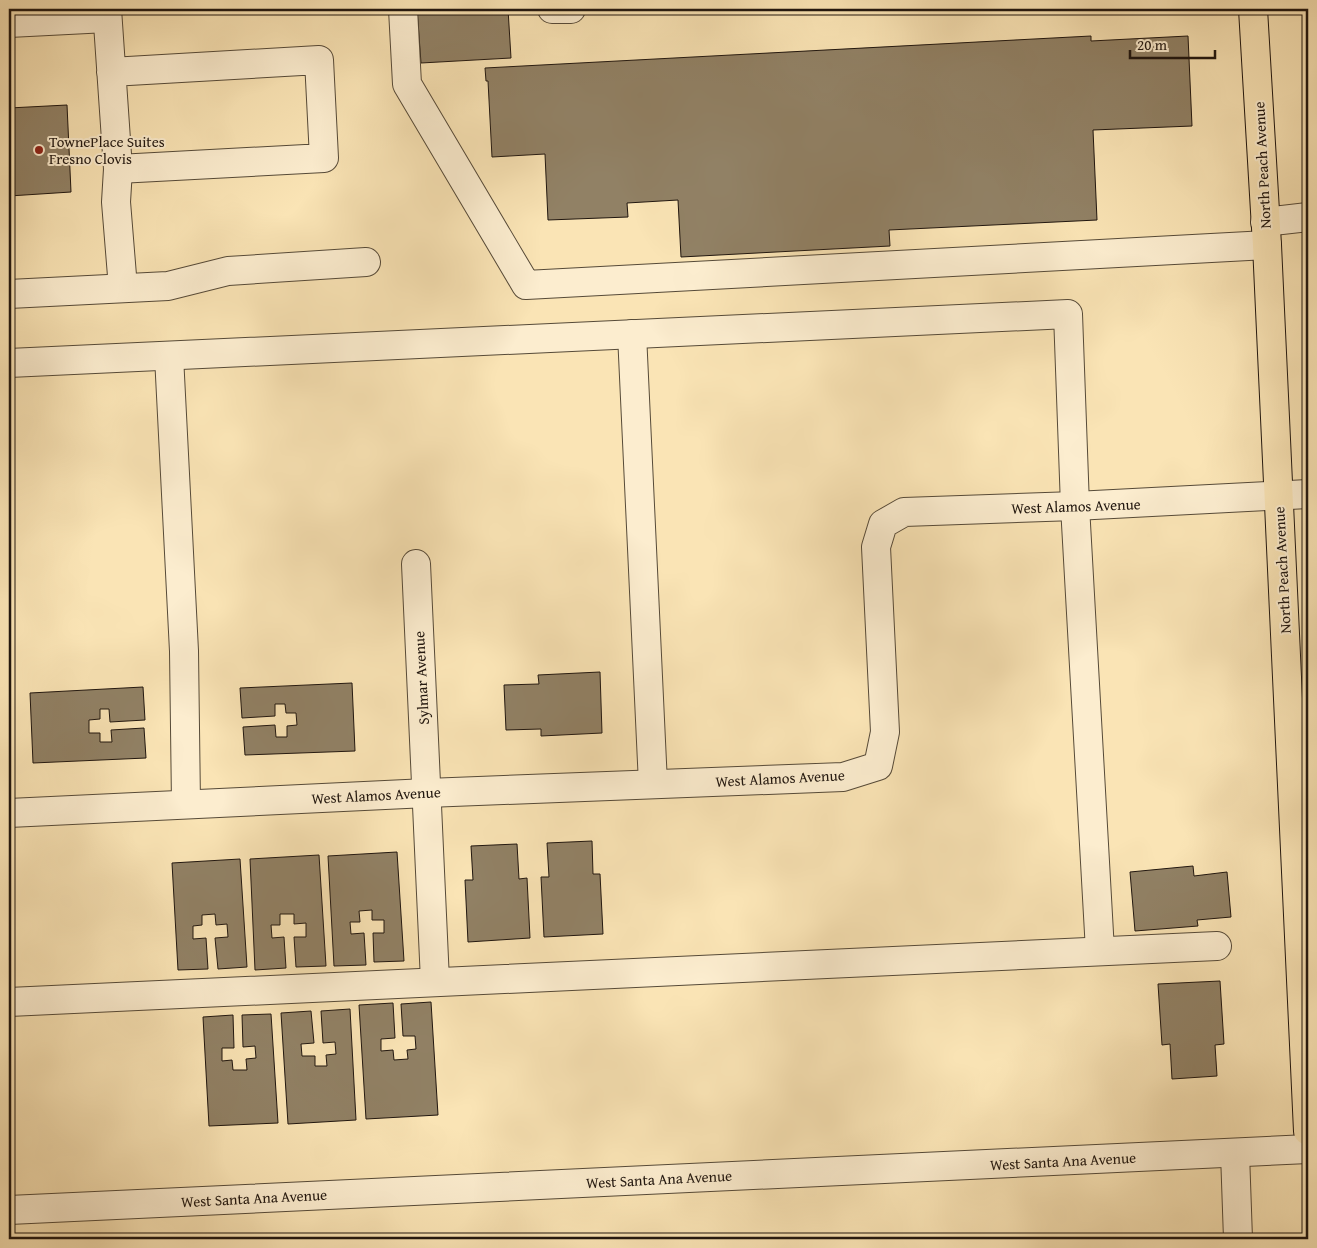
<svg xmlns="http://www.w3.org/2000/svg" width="1317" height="1248" font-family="'Gentium Book Plus',serif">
<rect width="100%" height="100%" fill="#fae4b5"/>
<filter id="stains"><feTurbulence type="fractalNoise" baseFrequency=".004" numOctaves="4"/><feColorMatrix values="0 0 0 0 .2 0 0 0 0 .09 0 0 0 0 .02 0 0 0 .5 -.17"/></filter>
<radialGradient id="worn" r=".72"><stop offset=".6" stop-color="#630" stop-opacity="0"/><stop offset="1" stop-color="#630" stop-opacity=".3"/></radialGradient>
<!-- building -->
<g fill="#918165" stroke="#20160f">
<path d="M 417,9 L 508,9 L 511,58 L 421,63 Z"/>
<path d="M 1091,36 L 1091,41 L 1188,36 L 1192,126 L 1093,130 L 1097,220 L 889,230 L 890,246 L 681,257 L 678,200 L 627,203 L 628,217 L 548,220 L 545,154 L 492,157 L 488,81 L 486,81 L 485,68 Z"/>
<path d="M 67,105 L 71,192 L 9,196 L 9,108 Z"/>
<path d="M 600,672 L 602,733 L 541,736 L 541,729 L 506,730 L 504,685 L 539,684 L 538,675 Z"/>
<path d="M 352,683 L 355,751 L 245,755 L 243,727 L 275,725 L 276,737 L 287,737 L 287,726 L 297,725 L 296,713 L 286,713 L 285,704 L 275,704 L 275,716 L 242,718 L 240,688 Z"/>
<path d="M 143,687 L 145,720 L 110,722 L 109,709 L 100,709 L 100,719 L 89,720 L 89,733 L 100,733 L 100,742 L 112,742 L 111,730 L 144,728 L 146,758 L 33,763 L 30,693 Z"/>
<path d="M 592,841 L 593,874 L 600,874 L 603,934 L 544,937 L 541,877 L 549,877 L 547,843 Z"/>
<path d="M 517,844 L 519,879 L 527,878 L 530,938 L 468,942 L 465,880 L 473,880 L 471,846 Z"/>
<path d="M 397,852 L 404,961 L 374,962 L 373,933 L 384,933 L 384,920 L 372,920 L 372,910 L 359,911 L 360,922 L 350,922 L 351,934 L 364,933 L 366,965 L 334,966 L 328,856 Z"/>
<path d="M 319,855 L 326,966 L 296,967 L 294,937 L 306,937 L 306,923 L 294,924 L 294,914 L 280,914 L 280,925 L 271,925 L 272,938 L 284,937 L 286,968 L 255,970 L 250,859 Z"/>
<path d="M 240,859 L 247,967 L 218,969 L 215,938 L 228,937 L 227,924 L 216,925 L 215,914 L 202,915 L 202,925 L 193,926 L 193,939 L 206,938 L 208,969 L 178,970 L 172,863 Z"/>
<path d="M 1193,866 L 1194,876 L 1227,872 L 1231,917 L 1197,920 L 1198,926 L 1135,931 L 1130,872 Z"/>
<path d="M 1220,981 L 1224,1044 L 1215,1045 L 1217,1076 L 1172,1079 L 1170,1044 L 1162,1045 L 1158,984 Z"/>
<path d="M 431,1002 L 438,1115 L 366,1119 L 359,1005 L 393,1003 L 395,1038 L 381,1039 L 381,1051 L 393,1050 L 394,1060 L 408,1059 L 407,1050 L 416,1049 L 415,1036 L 403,1036 L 401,1004 Z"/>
<path d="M 350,1009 L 356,1120 L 288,1124 L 281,1013 L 311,1011 L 314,1043 L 301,1044 L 302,1056 L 315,1056 L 315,1066 L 327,1066 L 326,1055 L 336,1054 L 335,1042 L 323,1043 L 321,1011 Z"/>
<path d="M 271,1014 L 278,1123 L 209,1126 L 203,1017 L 233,1015 L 234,1048 L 222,1048 L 222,1061 L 232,1060 L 233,1070 L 247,1070 L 246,1059 L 256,1058 L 255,1046 L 243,1047 L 242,1015 Z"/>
</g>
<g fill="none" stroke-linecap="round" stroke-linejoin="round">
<defs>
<g id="minor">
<path d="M 107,9 L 118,169 L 324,158 L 319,60 L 111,72"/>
<path d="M 403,9 L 407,84 L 526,285 L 1267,245"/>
<path d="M 552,9 L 571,9"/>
<path d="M 9,23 L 107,18"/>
<path d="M 118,169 L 116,202 L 123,288"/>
<path d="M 1265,222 L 1308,217"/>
<path d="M 9,294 L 168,286 L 228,271 L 366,262"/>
<path d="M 632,334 L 653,784"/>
<path d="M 169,356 L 184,651 L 186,804"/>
<path d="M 9,363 L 1068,314 L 1075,506 L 1100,951"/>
<path d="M 416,564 L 435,981"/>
<path d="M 9,813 L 427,793 L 843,777 L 878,766 L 885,732 L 876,547 L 883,524 L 904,512 L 1075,506 L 1308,494"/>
<path d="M 9,1002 L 1217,946"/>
<path d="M 1235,1153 L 1238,1239"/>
<path d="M 9,1210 L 1308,1149"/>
</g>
<path id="major" d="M 1253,9 L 1267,245 L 1308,1131"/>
</defs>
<!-- minor casing -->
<use href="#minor" stroke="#564a38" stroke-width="30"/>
<!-- major casing -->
<use href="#major" stroke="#20160f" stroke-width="30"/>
<!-- minor -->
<use href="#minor" stroke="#fcedcf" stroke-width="28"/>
<!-- major -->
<use href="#major" stroke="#fae4b5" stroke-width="28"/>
</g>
<!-- markers -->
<circle fill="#8f2418" stroke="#fcedcf" stroke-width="2" cx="39" cy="150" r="5"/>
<g text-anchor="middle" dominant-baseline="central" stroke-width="4" stroke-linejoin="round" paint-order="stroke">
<!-- poi labels -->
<g font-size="15" fill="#20160f" stroke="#fcedcf" text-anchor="start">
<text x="49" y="141">TownePlace Suites<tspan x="49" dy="17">Fresno Clovis</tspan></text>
</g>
<!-- street labels -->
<g font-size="15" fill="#20160f" stroke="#fcedcf">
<text transform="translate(1262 165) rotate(-93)">North Peach Avenue</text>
<text transform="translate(1076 506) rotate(-2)">West Alamos Avenue</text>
<text transform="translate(1282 570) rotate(-93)">North Peach Avenue</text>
<text transform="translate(421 678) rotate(-93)">Sylmar Avenue</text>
<text transform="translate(780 778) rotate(-3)">West Alamos Avenue</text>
<text transform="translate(376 795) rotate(-3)">West Alamos Avenue</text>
<text transform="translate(1063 1161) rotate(-3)">West Santa Ana Avenue</text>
<text transform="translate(659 1179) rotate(-3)">West Santa Ana Avenue</text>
<text transform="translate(254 1198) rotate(-3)">West Santa Ana Avenue</text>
</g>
</g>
<!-- margin -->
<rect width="1317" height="1248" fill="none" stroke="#fae4b5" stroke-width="30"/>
<rect x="10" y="10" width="1297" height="1228" fill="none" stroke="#20160f" stroke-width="2.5"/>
<rect x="15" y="15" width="1287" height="1218" fill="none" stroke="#20160f"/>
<!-- scale -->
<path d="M1130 50v8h85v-8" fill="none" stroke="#20160f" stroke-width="2.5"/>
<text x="1137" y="50" font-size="15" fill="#20160f" stroke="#fcedcf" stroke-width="4" paint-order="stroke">20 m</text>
<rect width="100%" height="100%" filter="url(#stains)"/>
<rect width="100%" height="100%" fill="url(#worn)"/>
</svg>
